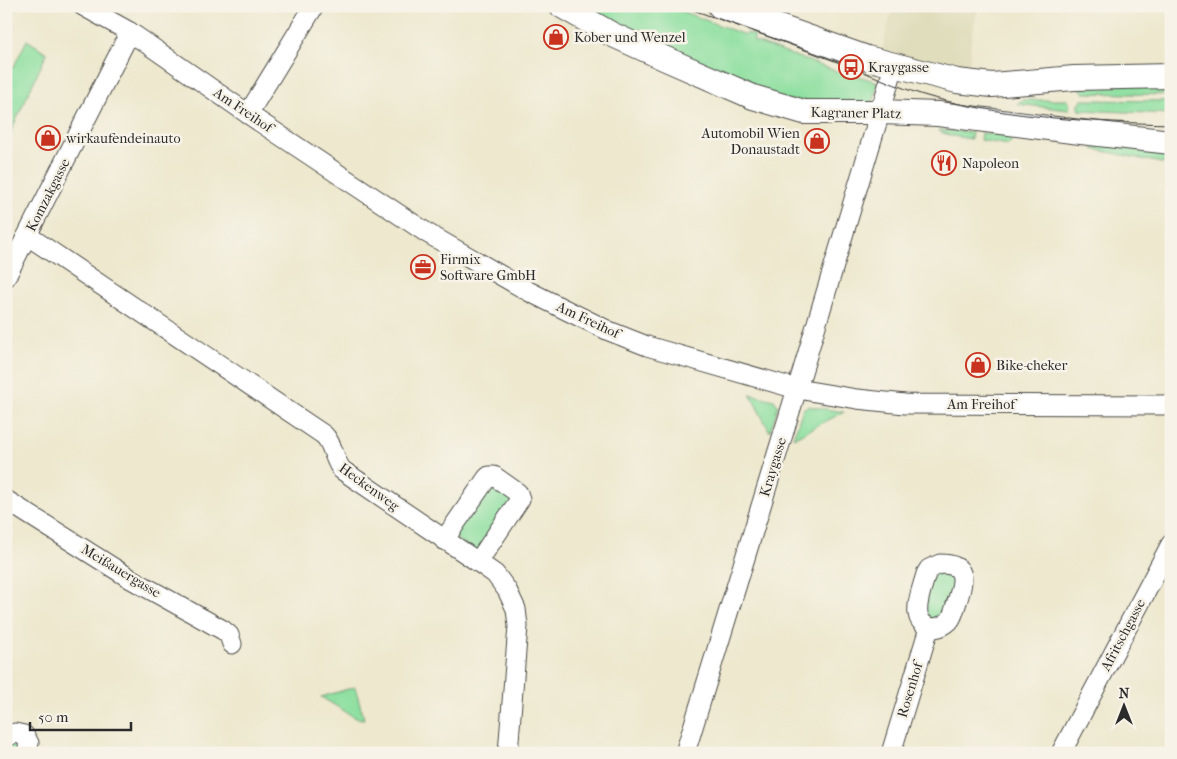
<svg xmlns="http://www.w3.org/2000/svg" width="1177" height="759" font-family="'IM FELL French Canon',serif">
<rect width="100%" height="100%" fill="#f7f3e8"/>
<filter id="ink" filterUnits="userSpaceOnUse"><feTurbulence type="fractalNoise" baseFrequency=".02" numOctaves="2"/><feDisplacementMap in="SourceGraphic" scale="10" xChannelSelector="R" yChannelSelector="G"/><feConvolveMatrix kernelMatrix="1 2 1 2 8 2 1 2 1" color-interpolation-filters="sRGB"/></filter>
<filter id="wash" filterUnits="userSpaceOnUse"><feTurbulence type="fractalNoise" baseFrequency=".0096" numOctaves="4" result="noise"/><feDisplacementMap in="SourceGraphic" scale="20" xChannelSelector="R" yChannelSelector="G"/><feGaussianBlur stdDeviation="1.12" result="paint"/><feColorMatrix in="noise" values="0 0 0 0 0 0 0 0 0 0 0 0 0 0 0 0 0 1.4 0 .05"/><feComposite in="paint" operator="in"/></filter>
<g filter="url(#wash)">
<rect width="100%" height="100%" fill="#ede8ce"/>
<!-- built -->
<path fill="#dfddbb" d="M 893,6 L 978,6 L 971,40 L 969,64 L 926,60 L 882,50 Z"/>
<!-- green -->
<g fill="#8cdf9f" stroke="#5c8565">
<path d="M 570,6 L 668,6 L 745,35 L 747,33 L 755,35 L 753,41 L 847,75 L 848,73 L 878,82 L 874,100 L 869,103 L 780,100 Z"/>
<path d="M 27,40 L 47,53 L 6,142 L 6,64 L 13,68 Z"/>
<path d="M 1171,80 L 1171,95 L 1084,93 L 1080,88 Z"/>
<path d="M 1022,100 L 1067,100 L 1069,102 L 1069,110 L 1017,104 Z"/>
<path d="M 1082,100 L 1171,101 L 1171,114 L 1079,110 L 1079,105 Z"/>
<path d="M 939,130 L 972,132 L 971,139 L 952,136 L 940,132 Z"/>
<path d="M 981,133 L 1012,136 L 1011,143 L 1008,145 L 980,140 Z"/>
<path d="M 1094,144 L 1171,154 L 1171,165 L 1093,149 Z"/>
<path d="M 750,394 L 774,400 L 778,406 L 770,432 Z"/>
<path d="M 808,406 L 844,412 L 793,438 L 803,409 Z"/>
<path d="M 490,480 L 516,498 L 478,554 L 452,536 Z"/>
<path d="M 934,572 L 955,574 L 946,616 L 931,622 L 922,604 Z"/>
<path d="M 355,687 L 364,719 L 356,718 L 321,697 Z"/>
<path d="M 10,741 L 20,742 L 20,753 L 6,753 Z"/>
</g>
</g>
<g filter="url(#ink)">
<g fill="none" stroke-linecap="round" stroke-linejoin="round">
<defs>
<g id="minor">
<path d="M 83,6 L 130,32 L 248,114 L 427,233 L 528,291 L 568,311 L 609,331 L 647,346 L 797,389 L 857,399 L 905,404 L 1171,405"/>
<path d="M 248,114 L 314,6"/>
<path d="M 28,236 L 324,435 C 334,445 333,459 342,470 L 478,562 L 495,574 L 507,590 L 516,609 L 518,626 L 508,753"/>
<path d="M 6,277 L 130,32"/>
<path d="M 6,500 L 131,579 L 223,630 L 229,635 L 232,644"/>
<path d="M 444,540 L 487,478 L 489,476 L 494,476 L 518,493 L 520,499 L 478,562"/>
<path d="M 940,564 C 967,564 964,579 958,599 C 955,606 954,616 949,621 C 945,625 940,627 935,628 C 906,625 921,592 926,574 L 929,569 Z"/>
<path d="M 6,737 L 15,733 L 24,735 L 29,743 L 27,753"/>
<path d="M 685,753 L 797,389 L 894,66"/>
<path d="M 891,753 L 929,628"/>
<path d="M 1061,753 L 1171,544"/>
</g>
<g id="major">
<path d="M 562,6 L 611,34 L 666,59 L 753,97 L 804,112 L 880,112 L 938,114 L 1072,131 L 1171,142"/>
<path d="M 720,6 L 867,58 L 957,81 L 992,85 L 1074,78 L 1171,76"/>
</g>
</defs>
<!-- minor casing -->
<use href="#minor" stroke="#484743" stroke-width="21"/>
<!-- major casing -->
<use href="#major" stroke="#484743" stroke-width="26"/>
<!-- minor -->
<use href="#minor" stroke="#fff" stroke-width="19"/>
<!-- major -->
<use href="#major" stroke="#fff" stroke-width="24"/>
<!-- tram -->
<path stroke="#2b2b2b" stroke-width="1" d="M 682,6 C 740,27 799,47 856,69 C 882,79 907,91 934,98 C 1012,118 1091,122 1171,124"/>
</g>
</g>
<!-- icons -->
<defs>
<symbol id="shop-ring" viewBox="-11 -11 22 22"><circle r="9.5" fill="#f7f3e8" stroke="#c8321e" stroke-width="1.5"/><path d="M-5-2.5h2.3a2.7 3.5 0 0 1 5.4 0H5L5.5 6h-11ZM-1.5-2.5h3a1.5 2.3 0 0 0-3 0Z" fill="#c8321e"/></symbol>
<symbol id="bus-ring" viewBox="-11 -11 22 22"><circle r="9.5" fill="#f7f3e8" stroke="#c8321e" stroke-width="1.5"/><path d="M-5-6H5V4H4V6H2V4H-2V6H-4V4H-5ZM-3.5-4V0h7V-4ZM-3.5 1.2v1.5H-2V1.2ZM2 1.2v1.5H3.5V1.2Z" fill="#c8321e"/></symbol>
<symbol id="restaurant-ring" viewBox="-11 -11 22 22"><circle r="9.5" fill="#f7f3e8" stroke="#c8321e" stroke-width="1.5"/><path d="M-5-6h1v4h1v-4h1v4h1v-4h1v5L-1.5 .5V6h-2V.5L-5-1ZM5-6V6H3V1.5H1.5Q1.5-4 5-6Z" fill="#c8321e"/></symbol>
<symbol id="office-ring" viewBox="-11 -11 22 22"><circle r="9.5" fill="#f7f3e8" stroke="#c8321e" stroke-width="1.5"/><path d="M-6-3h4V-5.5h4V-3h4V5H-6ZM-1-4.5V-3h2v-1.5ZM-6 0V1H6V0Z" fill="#c8321e"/></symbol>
</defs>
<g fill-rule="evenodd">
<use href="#shop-ring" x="542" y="23" width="28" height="28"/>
<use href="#bus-ring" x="837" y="53" width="28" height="28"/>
<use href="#shop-ring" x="34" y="124" width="28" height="28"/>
<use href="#shop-ring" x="803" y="127" width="28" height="28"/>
<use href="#restaurant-ring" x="930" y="149" width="28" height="28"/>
<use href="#office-ring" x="409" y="253" width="28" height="28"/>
<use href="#shop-ring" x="964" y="351" width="28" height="28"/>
</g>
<g text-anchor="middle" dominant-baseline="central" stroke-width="5" stroke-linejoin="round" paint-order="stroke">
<!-- poi labels -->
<g font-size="14" fill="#2b2b2b" stroke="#f7f3e8" text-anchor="start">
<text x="574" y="37">Kober und Wenzel</text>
<text x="868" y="67">Kraygasse</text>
<text x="800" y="133" text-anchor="end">Automobil Wien<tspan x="800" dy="16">Donaustadt</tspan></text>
<text x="66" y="138">wirkaufendeinauto</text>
<text x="962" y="163">Napoleon</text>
<text x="440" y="259">Firmix<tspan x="440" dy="16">Software GmbH</tspan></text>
<text x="996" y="365">Bike-cheker</text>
</g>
<!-- street labels -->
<g font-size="14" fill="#2b2b2b" stroke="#f7f3e8">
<text transform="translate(243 110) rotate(34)">Am Freihof</text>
<text transform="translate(856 113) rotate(1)">Kagraner Platz</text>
<text transform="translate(48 195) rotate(-63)">Komzakgasse</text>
<text transform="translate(588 320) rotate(25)">Am Freihof</text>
<text x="981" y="404">Am Freihof</text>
<text transform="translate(773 467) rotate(-73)">Kraygasse</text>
<text transform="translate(369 487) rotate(36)">Heckenweg</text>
<text transform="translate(121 571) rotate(31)">Meißauergasse</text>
<text transform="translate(1123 635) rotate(-62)">Afritschgasse</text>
<text transform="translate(910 690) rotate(-73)">Rosenhof</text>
</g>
</g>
<!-- margin -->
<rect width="1177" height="759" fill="none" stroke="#f7f3e8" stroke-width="25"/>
<!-- north arrow -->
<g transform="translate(1124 706)" stroke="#f7f3e8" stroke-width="4" paint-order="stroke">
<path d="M0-4L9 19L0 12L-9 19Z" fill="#2b2b2b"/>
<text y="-8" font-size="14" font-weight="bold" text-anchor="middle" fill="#2b2b2b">N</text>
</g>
<!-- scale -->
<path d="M30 722v8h101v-8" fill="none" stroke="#2b2b2b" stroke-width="2.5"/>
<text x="38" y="722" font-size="15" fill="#2b2b2b" stroke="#f7f3e8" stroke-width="4" paint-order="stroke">50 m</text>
</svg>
